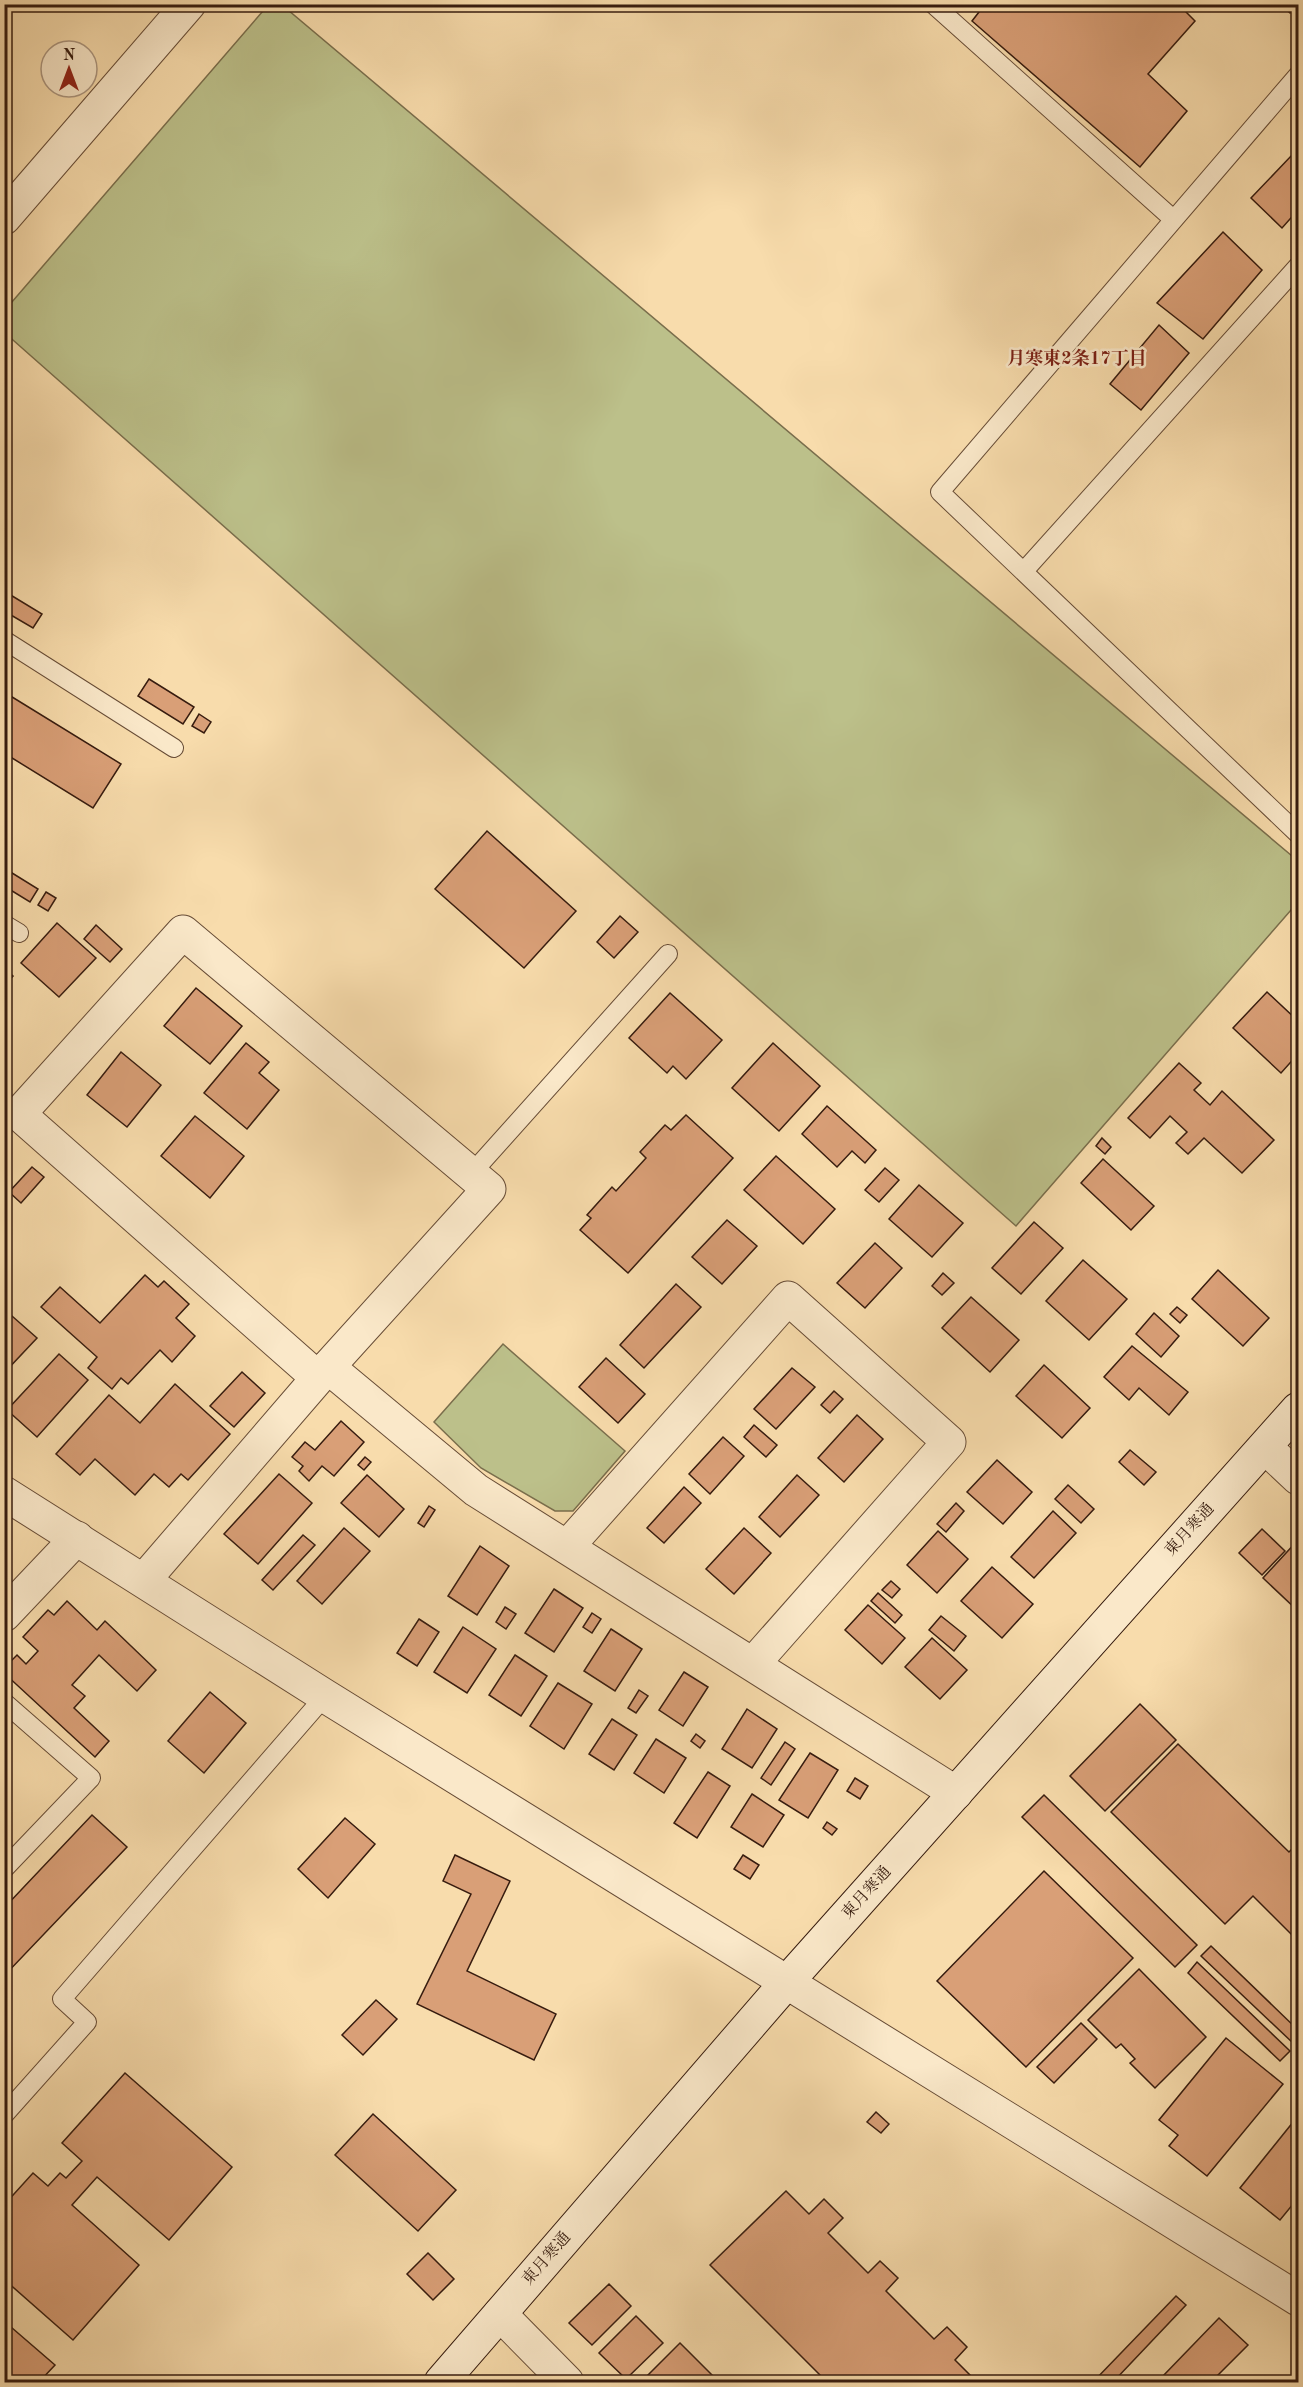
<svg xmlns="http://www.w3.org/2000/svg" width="1303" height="2387" font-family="'Old Standard TT','Noto Serif JP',serif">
<rect width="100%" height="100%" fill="#f8dcac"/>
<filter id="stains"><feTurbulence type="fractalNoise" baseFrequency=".00333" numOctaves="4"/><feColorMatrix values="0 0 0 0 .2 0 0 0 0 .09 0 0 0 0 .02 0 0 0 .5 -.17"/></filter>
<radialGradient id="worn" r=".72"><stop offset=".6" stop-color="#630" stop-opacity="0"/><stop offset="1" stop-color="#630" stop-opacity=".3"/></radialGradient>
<!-- green -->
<g fill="#bcc08a" stroke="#7a6e4c" stroke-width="1.5">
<path d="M 269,4 L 282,5 L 1298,861 L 1298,902 L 1016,1226 L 5,333 L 5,310 Z"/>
<path d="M 503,1344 L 625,1451 L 573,1511 L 555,1511 L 481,1468 L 434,1422 Z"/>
</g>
<!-- building -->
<g fill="#d99f77" stroke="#371c0f" stroke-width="1.5">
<path d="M 970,4 L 1178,4 L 1195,21 L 1148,74 L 1187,111 L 1140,167 L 972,21 L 979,12 Z"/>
<path d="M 1280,4 L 1298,4 L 1290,13 Z"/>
<path d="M 1292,155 L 1298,161 L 1298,210 L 1282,228 L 1251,198 Z"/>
<path d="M 1223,232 L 1262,270 L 1203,339 L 1157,303 Z"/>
<path d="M 1159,325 L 1189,353 L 1141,410 L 1110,384 Z"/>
<path d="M 4,591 L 42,614 L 33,628 L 4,611 Z"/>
<path d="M 149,679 L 194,707 L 183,724 L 138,696 Z"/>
<path d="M 4,692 L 121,764 L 93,808 L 4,753 Z"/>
<path d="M 199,714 L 211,722 L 204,733 L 192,726 Z"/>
<path d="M 487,831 L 576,911 L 524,968 L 435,889 Z"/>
<path d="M 4,868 L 38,889 L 30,902 L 4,886 Z"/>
<path d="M 46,892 L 56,898 L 48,911 L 38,905 Z"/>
<path d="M 620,916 L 638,932 L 614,958 L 597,942 Z"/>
<path d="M 57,923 L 96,958 L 59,997 L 21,963 Z"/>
<path d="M 96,925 L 122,949 L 110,962 L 84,939 Z"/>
<path d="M 5,969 L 13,976 L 4,986 L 4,970 Z"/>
<path d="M 196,988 L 242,1026 L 210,1064 L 164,1026 Z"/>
<path d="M 1267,992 L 1298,1021 L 1298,1054 L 1281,1073 L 1233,1028 Z"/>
<path d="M 670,993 L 722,1040 L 686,1079 L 673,1066 L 667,1073 L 629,1038 Z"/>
<path d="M 246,1043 L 269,1062 L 259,1073 L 279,1090 L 247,1129 L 204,1093 Z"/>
<path d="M 773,1043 L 820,1086 L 779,1131 L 732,1088 Z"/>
<path d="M 121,1052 L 161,1085 L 127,1127 L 87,1095 Z"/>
<path d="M 1179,1063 L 1201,1083 L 1194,1090 L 1210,1105 L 1222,1091 L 1274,1140 L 1242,1173 L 1204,1138 L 1188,1154 L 1176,1143 L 1187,1132 L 1170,1116 L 1150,1138 L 1128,1118 Z"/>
<path d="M 827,1106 L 876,1150 L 865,1163 L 852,1151 L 837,1167 L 802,1134 Z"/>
<path d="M 686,1115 L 733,1158 L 628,1273 L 580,1230 L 591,1218 L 587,1215 L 612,1187 L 616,1191 L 646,1158 L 640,1152 L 665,1125 L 671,1130 Z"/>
<path d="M 195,1116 L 244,1156 L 210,1198 L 161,1156 Z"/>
<path d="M 1102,1138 L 1111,1147 L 1105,1154 L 1096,1146 Z"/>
<path d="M 776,1156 L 835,1209 L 803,1244 L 744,1190 Z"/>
<path d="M 1103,1159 L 1154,1206 L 1131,1230 L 1081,1183 Z"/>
<path d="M 32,1167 L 44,1177 L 21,1203 L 9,1192 Z"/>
<path d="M 885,1168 L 899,1180 L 879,1202 L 865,1190 Z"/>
<path d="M 919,1185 L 963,1223 L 932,1257 L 889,1219 Z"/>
<path d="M 727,1220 L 757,1246 L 722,1284 L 692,1257 Z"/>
<path d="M 1034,1222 L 1063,1248 L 1021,1294 L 992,1268 Z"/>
<path d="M 875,1243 L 902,1268 L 865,1308 L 837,1283 Z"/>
<path d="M 1083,1260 L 1127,1299 L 1089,1340 L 1046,1301 Z"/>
<path d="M 1218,1270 L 1269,1318 L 1243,1346 L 1192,1299 Z"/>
<path d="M 943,1273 L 954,1283 L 942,1295 L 932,1286 Z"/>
<path d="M 145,1275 L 158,1287 L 164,1281 L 189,1304 L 176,1318 L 195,1336 L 172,1362 L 160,1350 L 128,1384 L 121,1378 L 112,1389 L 88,1368 L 97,1357 L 41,1307 L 60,1287 L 100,1323 Z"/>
<path d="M 676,1284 L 701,1307 L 644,1368 L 620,1345 Z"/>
<path d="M 971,1297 L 1019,1340 L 990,1372 L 942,1328 Z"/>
<path d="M 1177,1307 L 1187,1315 L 1180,1323 L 1170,1314 Z"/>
<path d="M 4,1309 L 37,1338 L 4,1373 Z"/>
<path d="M 1154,1313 L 1179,1336 L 1161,1357 L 1136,1334 Z"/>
<path d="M 1132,1346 L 1188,1392 L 1169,1415 L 1139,1388 L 1129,1400 L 1104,1377 Z"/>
<path d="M 59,1354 L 88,1380 L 37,1437 L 7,1410 Z"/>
<path d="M 606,1358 L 645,1394 L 618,1423 L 579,1387 Z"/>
<path d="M 1044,1365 L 1090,1408 L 1062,1438 L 1016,1396 Z"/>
<path d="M 792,1368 L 815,1387 L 776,1429 L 754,1409 Z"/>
<path d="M 242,1372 L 265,1393 L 234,1427 L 210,1406 Z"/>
<path d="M 175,1384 L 230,1434 L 188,1480 L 181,1474 L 169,1487 L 154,1474 L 135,1495 L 95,1459 L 80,1475 L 56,1454 L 109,1395 L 140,1423 Z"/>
<path d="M 834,1391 L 843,1399 L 830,1413 L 821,1405 Z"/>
<path d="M 857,1415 L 883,1439 L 844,1482 L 818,1458 Z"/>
<path d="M 341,1421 L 364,1442 L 334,1476 L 322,1466 L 309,1481 L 299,1471 L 303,1466 L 292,1457 L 305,1442 L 315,1450 Z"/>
<path d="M 754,1425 L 777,1445 L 766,1457 L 744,1437 Z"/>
<path d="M 723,1437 L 744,1456 L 710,1494 L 689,1474 Z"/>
<path d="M 1130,1450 L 1156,1472 L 1144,1485 L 1119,1462 Z"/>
<path d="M 365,1457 L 371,1462 L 364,1470 L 358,1465 Z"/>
<path d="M 997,1460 L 1032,1492 L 1003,1524 L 967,1492 Z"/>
<path d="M 279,1474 L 312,1503 L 258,1564 L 224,1534 Z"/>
<path d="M 367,1475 L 404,1509 L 379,1537 L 341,1503 Z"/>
<path d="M 797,1475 L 819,1495 L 780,1537 L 759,1517 Z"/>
<path d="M 1068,1485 L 1094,1509 L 1081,1523 L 1055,1499 Z"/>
<path d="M 684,1487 L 701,1503 L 664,1543 L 647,1528 Z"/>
<path d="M 956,1503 L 964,1511 L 946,1532 L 937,1524 Z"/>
<path d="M 429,1506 L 435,1510 L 424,1527 L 418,1523 Z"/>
<path d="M 1053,1511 L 1076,1533 L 1034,1578 L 1011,1557 Z"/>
<path d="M 344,1528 L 370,1551 L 322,1604 L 297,1581 Z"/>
<path d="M 744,1528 L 771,1553 L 734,1594 L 706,1569 Z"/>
<path d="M 1262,1529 L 1285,1551 L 1262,1575 L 1239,1553 Z"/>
<path d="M 938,1531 L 968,1559 L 937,1593 L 907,1565 Z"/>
<path d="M 303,1535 L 315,1545 L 273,1590 L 262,1580 Z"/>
<path d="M 1298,1540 L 1298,1611 L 1263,1578 Z"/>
<path d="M 480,1546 L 509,1566 L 477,1615 L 448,1596 Z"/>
<path d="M 992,1567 L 1033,1604 L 1002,1638 L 961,1601 Z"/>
<path d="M 891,1581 L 900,1589 L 892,1598 L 882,1590 Z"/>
<path d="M 554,1589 L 583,1608 L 554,1652 L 525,1633 Z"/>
<path d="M 878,1593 L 902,1615 L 895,1623 L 871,1601 Z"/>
<path d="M 67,1601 L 97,1630 L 105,1621 L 156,1670 L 137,1691 L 99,1655 L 72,1685 L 85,1696 L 74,1708 L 109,1741 L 95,1757 L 4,1673 L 4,1668 L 17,1655 L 26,1664 L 38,1651 L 23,1637 L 48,1610 L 54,1615 Z"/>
<path d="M 868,1605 L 905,1638 L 882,1664 L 845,1630 Z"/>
<path d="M 505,1607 L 516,1614 L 506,1629 L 496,1622 Z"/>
<path d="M 592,1613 L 601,1619 L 592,1633 L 583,1627 Z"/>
<path d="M 941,1616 L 966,1636 L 954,1651 L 929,1630 Z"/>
<path d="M 419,1619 L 439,1632 L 417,1666 L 397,1653 Z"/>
<path d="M 463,1627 L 496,1649 L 467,1693 L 434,1672 Z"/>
<path d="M 611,1629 L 642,1649 L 615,1691 L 584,1671 Z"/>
<path d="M 932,1638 L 967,1670 L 940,1699 L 905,1667 Z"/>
<path d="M 515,1655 L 547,1676 L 521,1716 L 489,1695 Z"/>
<path d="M 684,1672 L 708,1687 L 683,1726 L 659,1710 Z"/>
<path d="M 558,1683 L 592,1704 L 564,1749 L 530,1726 Z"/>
<path d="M 639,1690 L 648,1696 L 636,1713 L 628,1708 Z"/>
<path d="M 210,1692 L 246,1723 L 204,1773 L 168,1741 Z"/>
<path d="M 1140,1704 L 1176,1740 L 1105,1811 L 1070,1776 Z"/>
<path d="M 747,1709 L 777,1729 L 752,1768 L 722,1749 Z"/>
<path d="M 612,1719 L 637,1735 L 614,1770 L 589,1754 Z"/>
<path d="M 696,1734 L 705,1741 L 700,1748 L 691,1741 Z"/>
<path d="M 656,1739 L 686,1758 L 664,1793 L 634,1773 Z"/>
<path d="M 785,1742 L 795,1749 L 771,1785 L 761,1778 Z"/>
<path d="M 1178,1744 L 1289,1852 L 1298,1843 L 1298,1941 L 1253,1896 L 1225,1924 L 1111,1812 Z"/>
<path d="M 810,1753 L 838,1770 L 808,1818 L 779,1800 Z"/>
<path d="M 708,1772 L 730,1786 L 697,1838 L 674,1823 Z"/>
<path d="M 855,1778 L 868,1786 L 860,1799 L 847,1791 Z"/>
<path d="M 752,1794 L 784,1815 L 763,1847 L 731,1827 Z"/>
<path d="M 1044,1795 L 1197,1945 L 1175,1967 L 1022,1817 Z"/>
<path d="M 92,1815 L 127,1847 L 4,1976 L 4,1908 Z"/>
<path d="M 345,1818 L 375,1844 L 328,1898 L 298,1869 Z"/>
<path d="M 827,1822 L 837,1829 L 832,1835 L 823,1828 Z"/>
<path d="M 455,1855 L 510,1881 L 467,1971 L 556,2014 L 534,2060 L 417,2004 L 471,1894 L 443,1881 Z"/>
<path d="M 743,1855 L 759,1865 L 750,1879 L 734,1869 Z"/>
<path d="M 1044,1871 L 1133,1958 L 1026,2067 L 937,1981 Z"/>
<path d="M 1211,1946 L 1298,2030 L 1298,2039 L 1294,2044 L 1201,1956 Z"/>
<path d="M 1197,1962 L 1290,2051 L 1280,2061 L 1188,1973 Z"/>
<path d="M 1139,1969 L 1206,2037 L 1155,2088 L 1130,2063 L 1135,2059 L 1121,2044 L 1116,2048 L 1088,2020 Z"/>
<path d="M 376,2000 L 397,2019 L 363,2055 L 342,2035 Z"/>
<path d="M 1081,2023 L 1097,2039 L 1054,2083 L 1037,2067 Z"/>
<path d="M 1226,2038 L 1283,2084 L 1207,2176 L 1169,2146 L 1178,2135 L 1159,2120 Z"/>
<path d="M 125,2073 L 232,2167 L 169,2240 L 97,2177 L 72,2205 L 139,2265 L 73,2340 L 6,2281 L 4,2282 L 4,2205 L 33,2173 L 48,2186 L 60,2173 L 66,2178 L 82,2161 L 62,2143 Z"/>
<path d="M 876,2112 L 889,2124 L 881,2133 L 867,2122 Z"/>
<path d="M 373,2114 L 456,2190 L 418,2231 L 335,2155 Z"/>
<path d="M 1298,2116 L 1298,2198 L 1280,2220 L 1240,2188 Z"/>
<path d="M 786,2191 L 809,2214 L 824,2199 L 843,2218 L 828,2233 L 868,2273 L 880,2261 L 898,2278 L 886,2291 L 934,2339 L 947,2327 L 967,2347 L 955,2360 L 977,2382 L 827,2382 L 710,2265 Z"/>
<path d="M 428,2253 L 454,2279 L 433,2300 L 407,2274 Z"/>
<path d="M 609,2284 L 631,2306 L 592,2345 L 569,2323 Z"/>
<path d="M 1176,2296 L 1186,2305 L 1113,2382 L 1093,2382 Z"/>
<path d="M 636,2316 L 663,2343 L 626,2379 L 599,2353 Z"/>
<path d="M 1219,2318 L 1248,2345 L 1211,2382 L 1170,2382 L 1163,2376 Z"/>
<path d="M 4,2321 L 55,2365 L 39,2382 L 4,2382 Z"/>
<path d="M 680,2343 L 719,2382 L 649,2382 L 645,2378 Z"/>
</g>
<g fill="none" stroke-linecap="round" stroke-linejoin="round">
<defs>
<g id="lane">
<path d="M 933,4 L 1173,219"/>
<path d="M 1298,75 L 940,492 L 1298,834"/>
<path d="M 1024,571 L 1298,266"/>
<path d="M 4,640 L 174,748"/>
<path d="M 4,924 L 19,933"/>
<path d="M 471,1174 L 668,954"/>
<path d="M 4,1702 L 91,1778 L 4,1869"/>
<path d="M 4,2115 L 87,2022 L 62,1999 L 325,1696"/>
</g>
<g id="street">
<path d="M 4,218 L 189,4"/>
<path d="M 328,1367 L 476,1490 L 956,1793"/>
<path d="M 1265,1447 L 1298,1478"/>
<path d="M 4,1493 L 325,1696 L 1298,2299"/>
<path d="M 567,1547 L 788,1298 L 949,1442 L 753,1664"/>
<path d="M 144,1580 L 318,1378 L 489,1189 L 183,932 L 19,1114 L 318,1378"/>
<path d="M 4,1615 L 77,1538"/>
<path d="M 500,2314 L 567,2382"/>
</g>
<path id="secondary" d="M 441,2382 L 786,1983 L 1298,1409"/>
</defs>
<!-- lane casing -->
<use href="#lane" stroke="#674c36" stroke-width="20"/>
<!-- street casing -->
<use href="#street" stroke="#674c36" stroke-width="35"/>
<!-- secondary casing -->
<use href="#secondary" stroke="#371c0f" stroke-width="35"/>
<!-- lane -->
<use href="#lane" stroke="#fae8c9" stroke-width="18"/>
<!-- street -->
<use href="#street" stroke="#fae8c9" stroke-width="33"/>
<!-- secondary -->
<use href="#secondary" stroke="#fae8c9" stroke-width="33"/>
</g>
<g text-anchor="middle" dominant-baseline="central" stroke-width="5" stroke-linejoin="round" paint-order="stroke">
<!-- street labels -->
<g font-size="16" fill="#371c0f" stroke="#fae8c9">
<text transform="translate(1190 1530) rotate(-48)">東月寒通</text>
<text transform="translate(867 1893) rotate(-48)">東月寒通</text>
<text transform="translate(547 2259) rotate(-49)">東月寒通</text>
</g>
<!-- neighbourhood labels -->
<g font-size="18" font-weight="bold" fill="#7a1f14" stroke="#fae8c9">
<text x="1077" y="359">月寒東2条17丁目</text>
</g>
</g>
<!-- margin -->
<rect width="1303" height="2387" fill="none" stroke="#f8dcac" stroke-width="24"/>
<rect x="6" y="6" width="1291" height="2375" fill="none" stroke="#371c0f" stroke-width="3"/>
<rect x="12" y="12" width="1279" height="2363" fill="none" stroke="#371c0f" stroke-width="1.5"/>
<!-- north arrow -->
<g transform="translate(69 69)"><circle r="28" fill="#fae8c9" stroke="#ac967f" stroke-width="1.5"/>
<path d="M0-4.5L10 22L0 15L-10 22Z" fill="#8f2418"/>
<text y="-9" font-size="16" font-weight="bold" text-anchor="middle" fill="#371c0f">N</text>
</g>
<rect width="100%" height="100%" filter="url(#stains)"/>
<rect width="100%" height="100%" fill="url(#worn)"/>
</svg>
